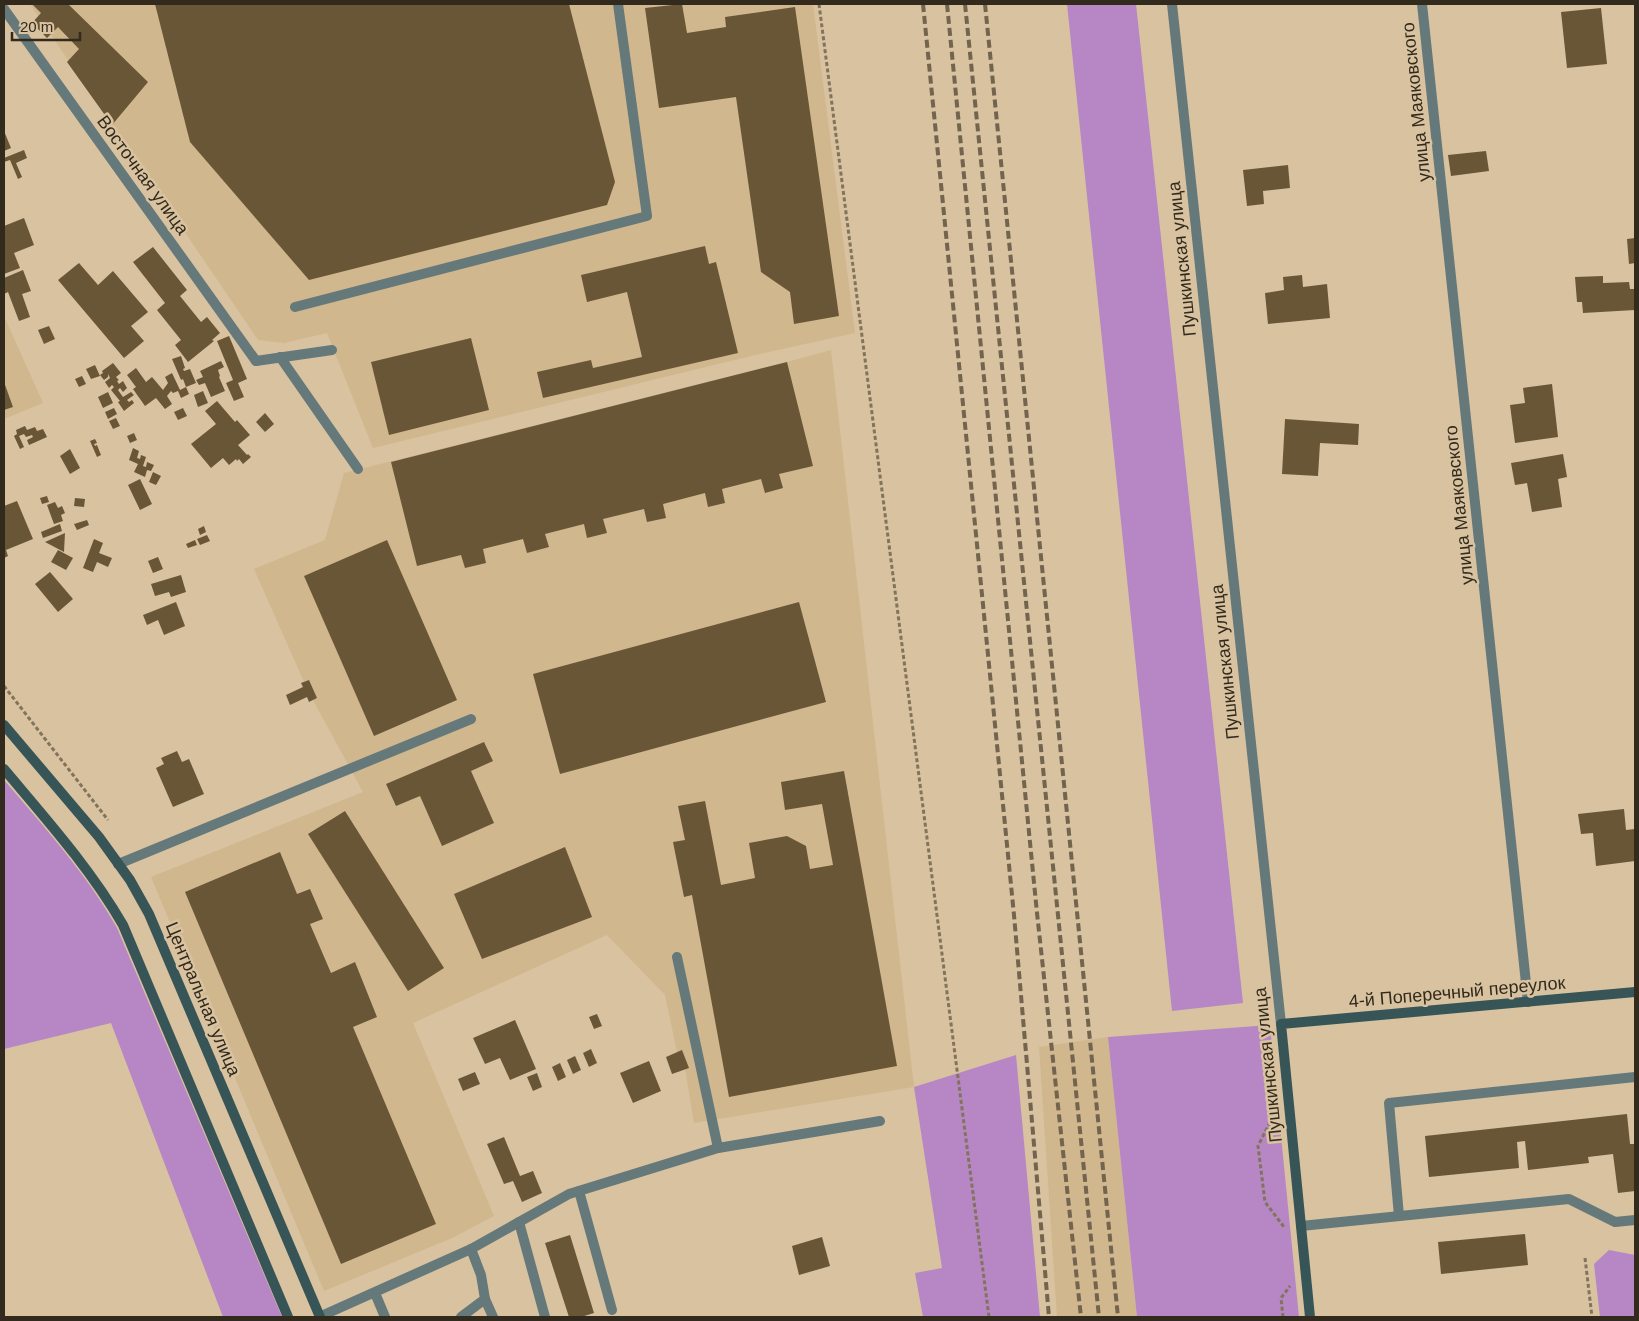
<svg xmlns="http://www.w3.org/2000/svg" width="1639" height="1321" font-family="Helvetica,sans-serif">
<rect width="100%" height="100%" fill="#d8c2a0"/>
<!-- built -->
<g fill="#d1b78e">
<path d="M 30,4 L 813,4 L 855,333 L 755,355 L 373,448 L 327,333 L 284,343 L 258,340 Z"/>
<path d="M 4,316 L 43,403 L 4,419 Z"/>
<path d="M 831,350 L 914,1087 L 694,1123 L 685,1069 L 677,1052 L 665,995 L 607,935 L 413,1023 L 494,1216 L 452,1238 L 324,1291 L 151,877 L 363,792 L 313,700 L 317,698 L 309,680 L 304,682 L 254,569 L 325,540 L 344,473 L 787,362 Z"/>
<path d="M 1108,1037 L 1137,1317 L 1057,1317 L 1039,1047 Z"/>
</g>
<!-- green -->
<g fill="#b687c4">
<path d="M 1067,4 L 1136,4 L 1243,1003 L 1172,1011 Z"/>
<path d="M 4,780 C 44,827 86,873 117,928 L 282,1317 L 223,1317 L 111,1023 L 4,1049 Z"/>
<path d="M 1270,1025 L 1299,1317 L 1137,1317 L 1108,1037 Z"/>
<path d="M 1016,1055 L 1040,1317 L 923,1317 L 915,1273 L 942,1268 L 914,1087 Z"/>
<path d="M 1609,1250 L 1635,1255 L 1635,1317 L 1600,1317 L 1594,1264 Z"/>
</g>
<!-- building -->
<g fill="#695637">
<path d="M 32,4 L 68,4 L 148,82 L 112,125 L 67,62 L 79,49 L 58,27 L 47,38 L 32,23 L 41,13 Z"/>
<path d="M 155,4 L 569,4 L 615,182 L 607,205 L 309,280 L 190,142 Z"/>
<path d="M 682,4 L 687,33 L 726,27 L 725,17 L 795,7 L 839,316 L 794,324 L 790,292 L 761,272 L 736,97 L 659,108 L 645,8 Z"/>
<path d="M 1601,8 L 1607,64 L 1567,68 L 1561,12 Z"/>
<path d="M 4,131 L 11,148 L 4,151 Z"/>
<path d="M 24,150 L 27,158 L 16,163 L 22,177 L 18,179 L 10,160 L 4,162 L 4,158 Z"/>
<path d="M 1486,151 L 1489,171 L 1451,176 L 1448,155 Z"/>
<path d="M 1288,165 L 1290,188 L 1263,191 L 1264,204 L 1247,206 L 1243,170 Z"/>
<path d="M 24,218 L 34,245 L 14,253 L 20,268 L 4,274 L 4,226 Z"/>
<path d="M 1635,238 L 1635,263 L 1629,264 L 1627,239 Z"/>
<path d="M 705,246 L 709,264 L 716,262 L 738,353 L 543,398 L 537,372 L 591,360 L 593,368 L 642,357 L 627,292 L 587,302 L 581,275 Z"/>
<path d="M 153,247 L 187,290 L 180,296 L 201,322 L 207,317 L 220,333 L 212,340 L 214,341 L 188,362 L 175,345 L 181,340 L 157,310 L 165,303 L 133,262 Z"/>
<path d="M 79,263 L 98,285 L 113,271 L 148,312 L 131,326 L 144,341 L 124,358 L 58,280 Z"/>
<path d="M 23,270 L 31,291 L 22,294 L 30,317 L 19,321 L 8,292 L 4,294 L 4,278 Z"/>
<path d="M 1302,275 L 1303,287 L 1327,284 L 1330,318 L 1268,324 L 1265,293 L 1284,290 L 1283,277 Z"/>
<path d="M 1603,276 L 1603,283 L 1629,282 L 1630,289 L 1635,289 L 1635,310 L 1583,313 L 1582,302 L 1577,302 L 1575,277 Z"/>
<path d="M 49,326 L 55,339 L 44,344 L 38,330 Z"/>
<path d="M 229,336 L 247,379 L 238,383 L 244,397 L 234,401 L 226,383 L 233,380 L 217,341 Z"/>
<path d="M 471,338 L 489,410 L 389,435 L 371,362 Z"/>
<path d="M 181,356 L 185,368 L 183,369 L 184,371 L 190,369 L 196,383 L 186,387 L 183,379 L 181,380 L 172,359 Z"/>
<path d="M 221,361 L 224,367 L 218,370 L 220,376 L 219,377 L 225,391 L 211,397 L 205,383 L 199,385 L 196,380 L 203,377 L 200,371 Z"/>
<path d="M 787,362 L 813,466 L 779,474 L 783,488 L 765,493 L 761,479 L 722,489 L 725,503 L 708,507 L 705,493 L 663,504 L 666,518 L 647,522 L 644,509 L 603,519 L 607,533 L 587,538 L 584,524 L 545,534 L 549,547 L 527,553 L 523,539 L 483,549 L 486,563 L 465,568 L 461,555 L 417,566 L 391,462 Z"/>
<path d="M 113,363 L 121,373 L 116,377 L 119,380 L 117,381 L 119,384 L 123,381 L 127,388 L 123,392 L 120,388 L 118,390 L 123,397 L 131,392 L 134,395 L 127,400 L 129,402 L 132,400 L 134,403 L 124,411 L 118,402 L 120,401 L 111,390 L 114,387 L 112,385 L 109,388 L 105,382 L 110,378 L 108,374 L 108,377 L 104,380 L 100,375 L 103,373 L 102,371 Z"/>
<path d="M 95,365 L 100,376 L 91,379 L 86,369 Z"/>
<path d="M 136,368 L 146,382 L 152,377 L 163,390 L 168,383 L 165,377 L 172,373 L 180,390 L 186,387 L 189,394 L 181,398 L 178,391 L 173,393 L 171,391 L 167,396 L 172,404 L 165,409 L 156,398 L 145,406 L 133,389 L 136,387 L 127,375 Z"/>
<path d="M 82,376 L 86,384 L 79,387 L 75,379 Z"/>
<path d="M 4,382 L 13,407 L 4,410 Z"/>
<path d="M 1552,384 L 1558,437 L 1515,443 L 1510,405 L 1525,403 L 1523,388 Z"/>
<path d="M 203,391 L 208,403 L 198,407 L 194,395 Z"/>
<path d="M 108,392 L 113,403 L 103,408 L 98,397 Z"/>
<path d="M 217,401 L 235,422 L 237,420 L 250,435 L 238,445 L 247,455 L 248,454 L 251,457 L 243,464 L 239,459 L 237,461 L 236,459 L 229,465 L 223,458 L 211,468 L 191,444 L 216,424 L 205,411 Z"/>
<path d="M 114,408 L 117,414 L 108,419 L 105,412 Z"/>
<path d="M 183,408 L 187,416 L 178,420 L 174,412 Z"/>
<path d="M 265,413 L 274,424 L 265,432 L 256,422 Z"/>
<path d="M 116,418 L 120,426 L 113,429 L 109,421 Z"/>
<path d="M 1285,419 L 1359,424 L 1358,445 L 1320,443 L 1318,476 L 1282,474 Z"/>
<path d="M 25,426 L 27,430 L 35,427 L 37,431 L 43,429 L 47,437 L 29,445 L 27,440 L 33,437 L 32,435 L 26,437 L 24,434 L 19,436 L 24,447 L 20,449 L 14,436 L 17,434 L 16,430 Z"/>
<path d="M 134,433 L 137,440 L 130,443 L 127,436 Z"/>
<path d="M 95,439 L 97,443 L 94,444 L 95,446 L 97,445 L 101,455 L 97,457 L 90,441 Z"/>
<path d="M 133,448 L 139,451 L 137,458 L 140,459 L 141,455 L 146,457 L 143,466 L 146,467 L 147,462 L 154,465 L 151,471 L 147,470 L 145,477 L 134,472 L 138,464 L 129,460 Z"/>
<path d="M 70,449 L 80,468 L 70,474 L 60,456 Z"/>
<path d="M 1563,454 L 1567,477 L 1558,479 L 1562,507 L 1532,512 L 1527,483 L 1515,485 L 1511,463 Z"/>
<path d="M 153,472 L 161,476 L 156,485 L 149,482 Z"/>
<path d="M 140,479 L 152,504 L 140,510 L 128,485 Z"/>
<path d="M 47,496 L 49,502 L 42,504 L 40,498 Z"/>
<path d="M 75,498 L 85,499 L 84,507 L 74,506 Z"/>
<path d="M 17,501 L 33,539 L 6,550 L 8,556 L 4,558 L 4,506 Z"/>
<path d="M 55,502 L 58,508 L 62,506 L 65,513 L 61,515 L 63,521 L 54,524 L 47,505 Z"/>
<path d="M 87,520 L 89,525 L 77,530 L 74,524 Z"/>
<path d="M 60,524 L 62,531 L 43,538 L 41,532 Z"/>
<path d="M 204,526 L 206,532 L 200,535 L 198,529 Z"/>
<path d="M 65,533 L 64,552 L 45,542 Z"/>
<path d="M 207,535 L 210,541 L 200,545 L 197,539 Z"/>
<path d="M 94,539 L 103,543 L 99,553 L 112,558 L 108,567 L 97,562 L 93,572 L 83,568 Z"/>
<path d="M 195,540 L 197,545 L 188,548 L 186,544 Z"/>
<path d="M 387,540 L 457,700 L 374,736 L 304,576 Z"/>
<path d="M 58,550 L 73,558 L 66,570 L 51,562 Z"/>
<path d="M 158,557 L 163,569 L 153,573 L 148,561 Z"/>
<path d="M 50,572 L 73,599 L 58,612 L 35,584 Z"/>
<path d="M 181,575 L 186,592 L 171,597 L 169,592 L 155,596 L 151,584 Z"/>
<path d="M 176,602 L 185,626 L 164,635 L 158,620 L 147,625 L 143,615 Z"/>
<path d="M 799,602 L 826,702 L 560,774 L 533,674 Z"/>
<path d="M 309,680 L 317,698 L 309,702 L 307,697 L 290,705 L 286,695 L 303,687 L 301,683 Z"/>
<path d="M 484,742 L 493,761 L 471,771 L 494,823 L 442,846 L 420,796 L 396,806 L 386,784 Z"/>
<path d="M 177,751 L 182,762 L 189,759 L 204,794 L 173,807 L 156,768 L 164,764 L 161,758 Z"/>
<path d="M 844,771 L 897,1066 L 729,1097 L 692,895 L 684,897 L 673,842 L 685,840 L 678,806 L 705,801 L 721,885 L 755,878 L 749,843 L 787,836 L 806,846 L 810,869 L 833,865 L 822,804 L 785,810 L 781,782 Z"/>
<path d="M 1624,809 L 1626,830 L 1635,829 L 1635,861 L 1596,866 L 1593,833 L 1581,834 L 1578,814 Z"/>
<path d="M 345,811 L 444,968 L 408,991 L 308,834 Z"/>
<path d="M 565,847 L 592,917 L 482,959 L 454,894 Z"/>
<path d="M 280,852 L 297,894 L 310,889 L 323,919 L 310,924 L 331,973 L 355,962 L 377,1017 L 353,1027 L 436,1224 L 341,1264 L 185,892 Z"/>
<path d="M 597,1014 L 602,1026 L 594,1029 L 589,1017 Z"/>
<path d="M 515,1020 L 536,1069 L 510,1080 L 500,1058 L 485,1064 L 473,1038 Z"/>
<path d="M 591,1049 L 597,1063 L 589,1067 L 583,1053 Z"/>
<path d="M 682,1050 L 689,1068 L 672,1074 L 666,1057 Z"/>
<path d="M 575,1056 L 581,1070 L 573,1074 L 567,1060 Z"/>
<path d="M 649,1061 L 661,1091 L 633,1103 L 620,1073 Z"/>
<path d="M 560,1063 L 566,1077 L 558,1081 L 552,1067 Z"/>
<path d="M 475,1072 L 480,1084 L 463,1091 L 458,1079 Z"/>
<path d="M 537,1073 L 542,1087 L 533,1091 L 527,1077 Z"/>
<path d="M 1627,1114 L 1630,1144 L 1635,1144 L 1635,1191 L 1618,1193 L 1613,1154 L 1588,1157 L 1589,1163 L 1528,1170 L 1525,1141 L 1517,1142 L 1519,1168 L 1429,1177 L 1425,1136 Z"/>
<path d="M 504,1137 L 520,1176 L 533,1171 L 542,1193 L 522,1202 L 513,1181 L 504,1184 L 487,1144 Z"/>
<path d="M 1525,1234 L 1528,1265 L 1441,1274 L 1438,1242 Z"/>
<path d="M 570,1235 L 594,1313 L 581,1317 L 569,1317 L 545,1243 Z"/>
<path d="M 822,1237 L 830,1266 L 799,1275 L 792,1246 Z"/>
</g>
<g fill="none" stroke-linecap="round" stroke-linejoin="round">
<!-- path -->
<g stroke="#82745c" stroke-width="3" stroke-dasharray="4 2.5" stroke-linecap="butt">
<path d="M 819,4 L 989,1317"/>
<path d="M 4,686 L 108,820"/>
<path d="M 1273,1116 L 1258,1146 L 1265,1202 L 1284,1227"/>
<path d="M 1585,1258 L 1592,1317"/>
<path d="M 1283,1317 L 1281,1298 L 1290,1286"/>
</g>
<!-- lane -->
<g stroke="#65797a" stroke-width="10">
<path d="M 295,307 L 647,216 L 618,4"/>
<path d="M 280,357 L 358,469"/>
<path d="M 256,361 L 332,350"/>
<path d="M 118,864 L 471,719"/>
<path d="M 677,957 L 718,1148"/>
<path d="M 579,1191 L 612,1310"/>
<path d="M 1399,1216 L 1389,1103 L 1635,1077"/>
<path d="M 519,1222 L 545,1317"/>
<path d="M 1301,1226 L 1569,1199 L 1615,1222 L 1635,1220"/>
<path d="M 375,1293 L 385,1317"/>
<path d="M 485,1299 L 493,1317"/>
<path d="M 319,1317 L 471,1249 L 569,1194 L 718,1148 L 880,1121"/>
<path d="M 461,1317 L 485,1299 L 481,1275 L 471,1249"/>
</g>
<!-- street -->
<g stroke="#65797a" stroke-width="10">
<path d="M 1172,4 L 1281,1024"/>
<path d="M 1422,4 L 1528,1002"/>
<path d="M 4,9 L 256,361"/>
</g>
<!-- secondary -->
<g stroke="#375557" stroke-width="10">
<path d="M 4,725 L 99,837 L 130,880 L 149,914 L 320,1317"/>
<path d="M 4,769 C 46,819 90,868 123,925 L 288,1317"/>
<path d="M 1310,1317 L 1281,1024 L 1635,992"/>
</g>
<!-- rail -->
<g stroke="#72644f" stroke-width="4" stroke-dasharray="8 4" stroke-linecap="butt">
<path d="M 923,4 L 1014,915 L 1049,1317"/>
<path d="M 947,4 L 1037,913 L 1081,1317"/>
<path d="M 965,4 L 1099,1317"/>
<path d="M 985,4 L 1118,1317"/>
</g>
</g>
<g text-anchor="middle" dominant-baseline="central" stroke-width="5" stroke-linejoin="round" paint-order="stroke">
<!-- street labels -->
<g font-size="18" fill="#322a1c" stroke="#d8c2a0">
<text transform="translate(1416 102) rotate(-96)">улица Маяковского</text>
<text transform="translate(143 175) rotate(54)">Восточная улица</text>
<text transform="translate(1182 259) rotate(-96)">Пушкинская улица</text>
<text transform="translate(1459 505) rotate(-96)">улица Маяковского</text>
<text transform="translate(1225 662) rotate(-96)">Пушкинская улица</text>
<text transform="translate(1457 992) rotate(-5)">4-й Поперечный переулок</text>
<text transform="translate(203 999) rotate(67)">Центральная улица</text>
<text transform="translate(1268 1065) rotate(-96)">Пушкинская улица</text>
</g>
</g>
<!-- border -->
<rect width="1639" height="1321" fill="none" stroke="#322a1c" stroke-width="10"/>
<!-- scale -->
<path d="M12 32v8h68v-8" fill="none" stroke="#322a1c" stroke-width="2.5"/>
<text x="20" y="32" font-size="15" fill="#322a1c" stroke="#d8c2a0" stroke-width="4" paint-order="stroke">20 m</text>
</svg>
